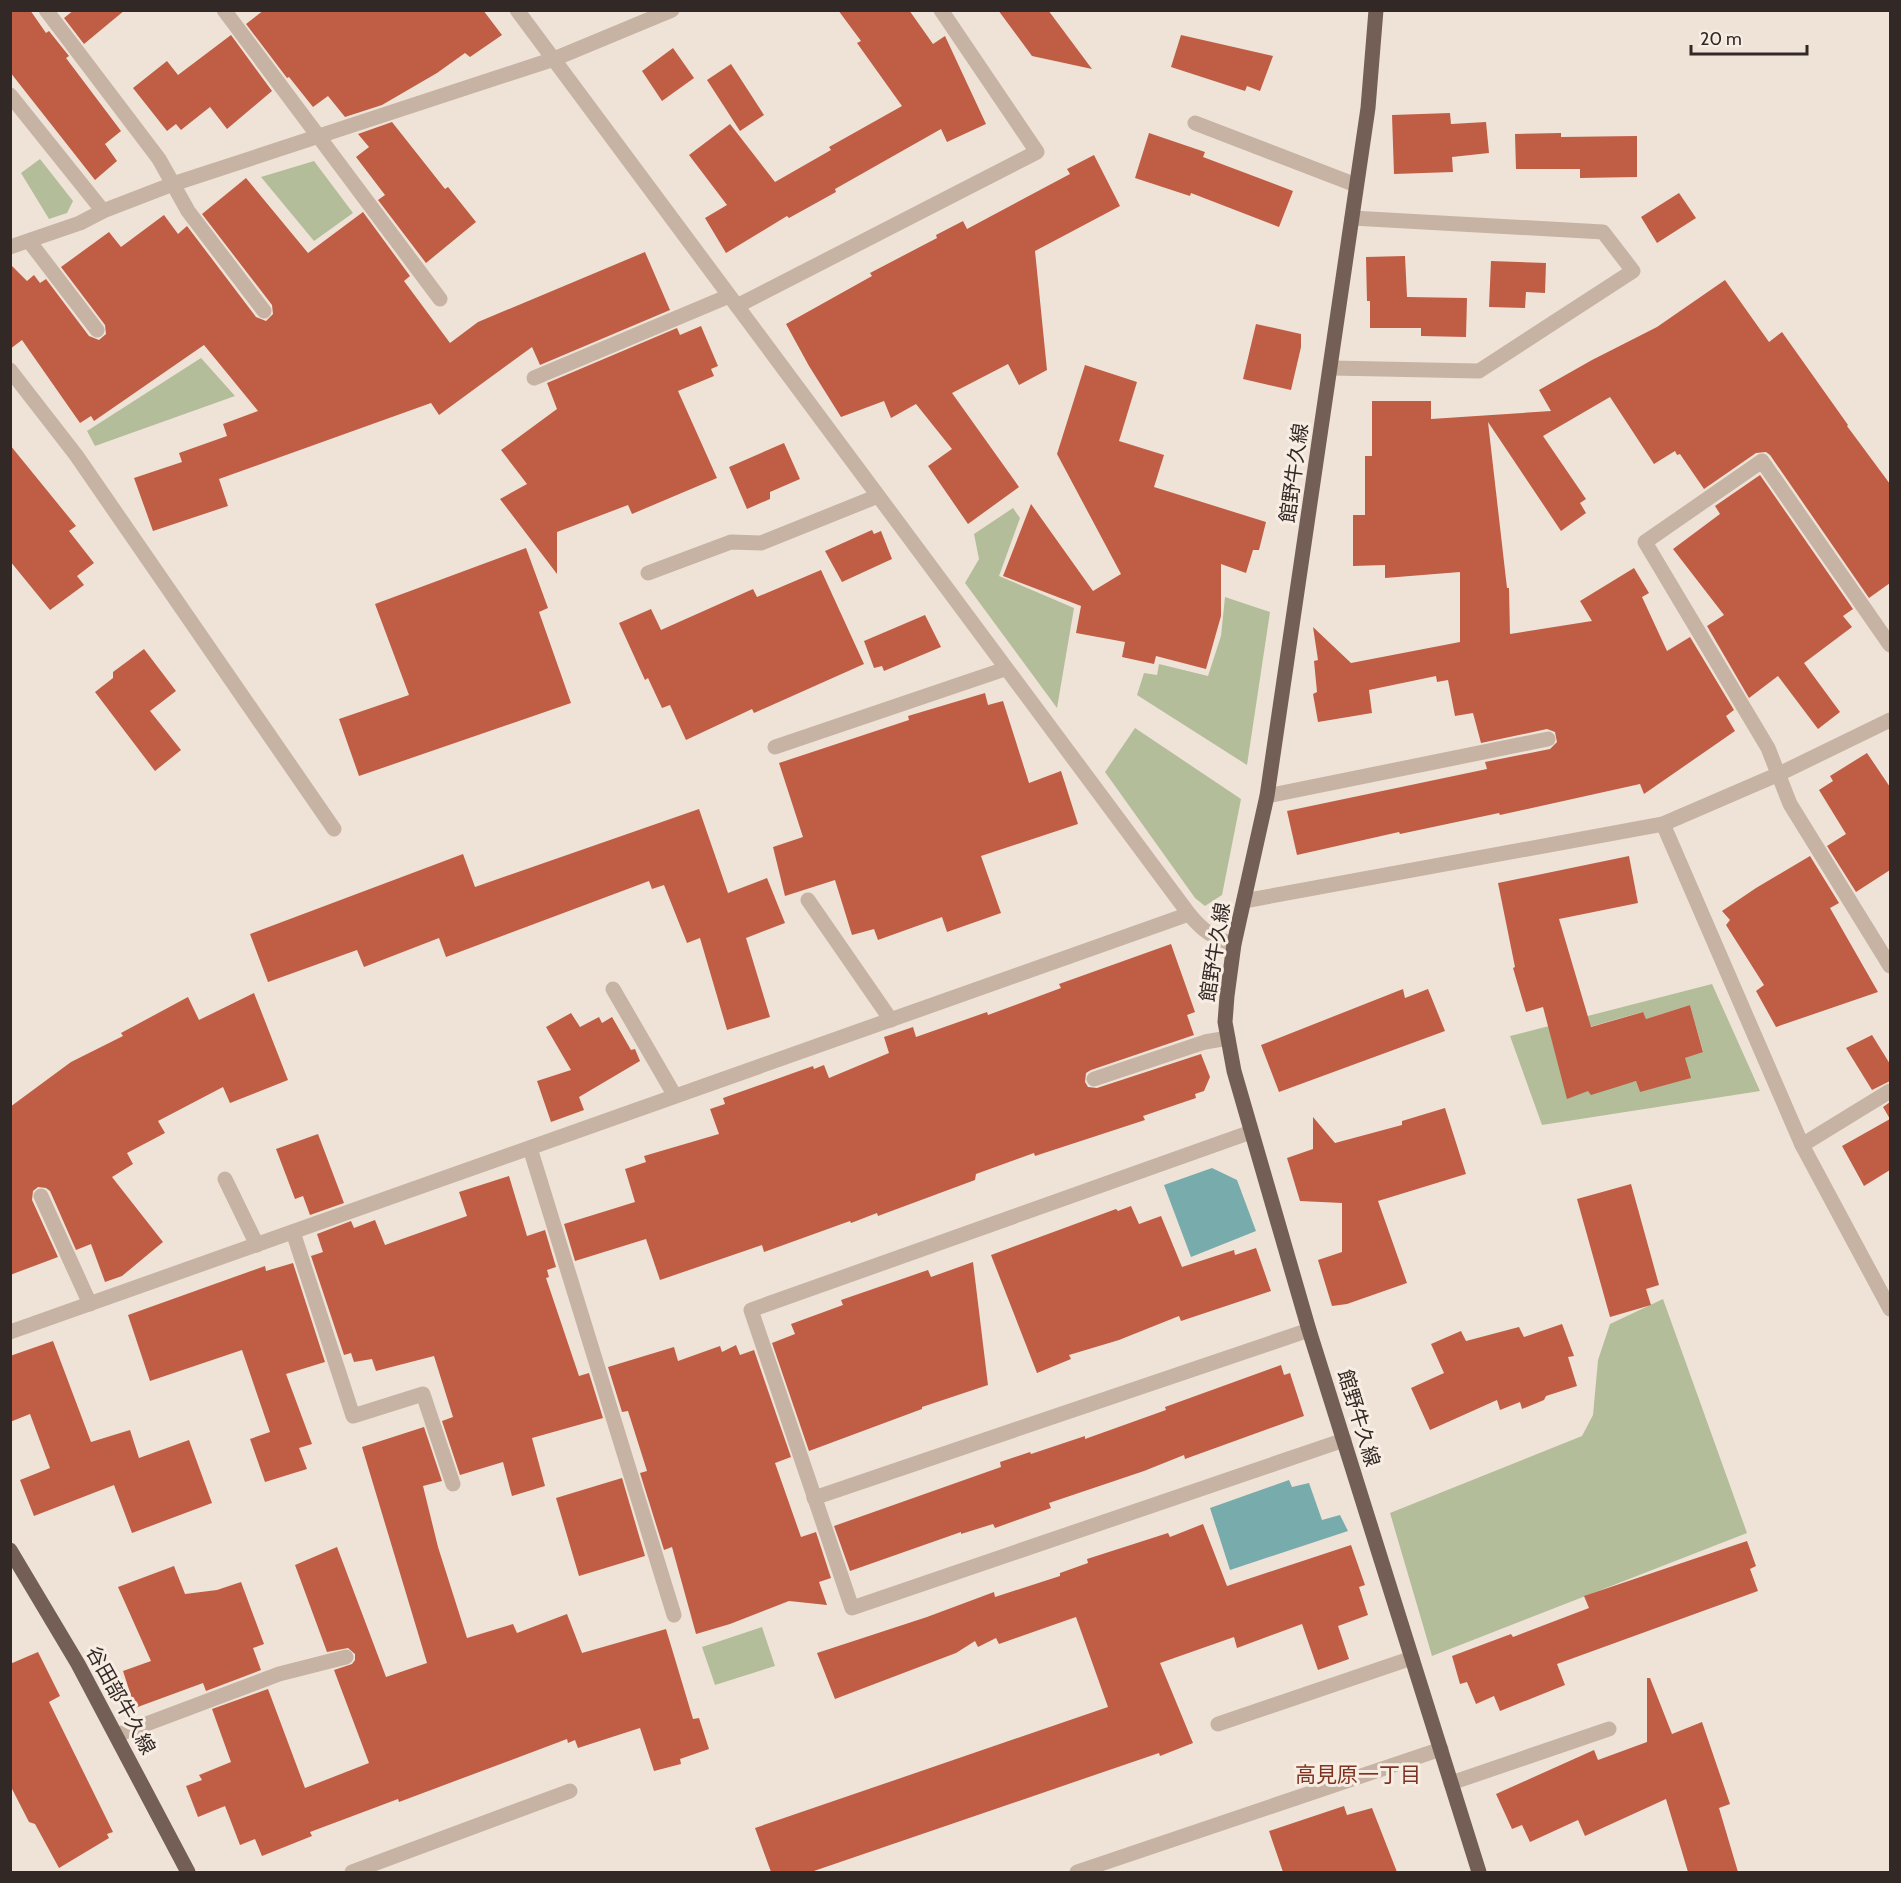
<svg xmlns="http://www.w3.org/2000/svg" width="1901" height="1883" font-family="Cabin,'Noto Sans JP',sans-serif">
<rect width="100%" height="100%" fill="#efe3d8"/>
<!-- green -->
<g fill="#b3bd99" fill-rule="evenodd">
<path d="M 40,159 L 73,201 L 67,213 L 49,219 L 21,173 Z"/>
<path d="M 314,161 L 353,213 L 314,241 L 261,177 Z"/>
<path d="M 201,358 L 235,396 L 95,446 L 87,431 Z"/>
<path d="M 1013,508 L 1020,518 L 999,576 L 1074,608 L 1057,708 L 965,583 L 979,559 L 974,534 Z"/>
<path d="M 1225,597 L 1270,612 L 1247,765 L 1137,695 L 1144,673 L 1157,675 L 1159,664 L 1208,676 L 1221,636 Z"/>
<path d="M 1135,728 L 1241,799 L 1222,895 L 1205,906 L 1195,898 L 1105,772 Z"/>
<path d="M 1712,984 L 1760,1091 L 1542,1125 L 1510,1036 ZM 1690,1005 L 1703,1051 L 1685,1058 L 1640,1092 L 1636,1081 L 1588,1091 L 1551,1038 L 1642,1012 L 1646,1019 Z"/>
<path d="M 1663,1299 L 1747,1533 L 1432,1656 L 1390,1513 L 1582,1436 L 1593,1415 L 1598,1360 L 1610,1324 Z"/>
<path d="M 762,1627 L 775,1666 L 715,1685 L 702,1647 Z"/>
</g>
<!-- water -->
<g fill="#78abab">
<path d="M 1212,1168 L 1237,1180 L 1256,1231 L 1191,1257 L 1164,1185 Z"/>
<path d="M 1289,1480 L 1292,1487 L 1309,1483 L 1322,1520 L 1340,1515 L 1348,1531 L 1230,1570 L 1210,1508 Z"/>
</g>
<!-- building -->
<g fill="#c05d45">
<path d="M 10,10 L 30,10 L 46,33 L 49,31 L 69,56 L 66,58 L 121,131 L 105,144 L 117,161 L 95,180 L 10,72 Z"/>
<path d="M 74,10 L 125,10 L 84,44 L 64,18 Z"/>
<path d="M 264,10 L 483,10 L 502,35 L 470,57 L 465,53 L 437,73 L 382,105 L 345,117 L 328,96 L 313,107 L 289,77 L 287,78 L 246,24 Z"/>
<path d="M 838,10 L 909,10 L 933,44 L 945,36 L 986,124 L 947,142 L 941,129 L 835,189 L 836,192 L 789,218 L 787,216 L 726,253 L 705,218 L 727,205 L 689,155 L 730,124 L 775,182 L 831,150 L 829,147 L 902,106 L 857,43 L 861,41 Z"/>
<path d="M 998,10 L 1048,10 L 1092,69 L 1032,56 Z"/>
<path d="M 231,35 L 272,91 L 227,129 L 210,107 L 181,130 L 176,124 L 167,131 L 133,88 L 167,61 L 178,75 Z"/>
<path d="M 1181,35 L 1273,56 L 1260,91 L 1247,86 L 1245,91 L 1171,67 Z"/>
<path d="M 673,48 L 694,78 L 662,101 L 642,71 Z"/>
<path d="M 731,64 L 764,115 L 740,131 L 707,80 Z"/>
<path d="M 1450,113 L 1451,124 L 1486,122 L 1489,153 L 1452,157 L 1453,172 L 1394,174 L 1392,115 Z"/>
<path d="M 392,122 L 445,189 L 448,187 L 476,222 L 426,263 L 378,200 L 385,195 L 356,157 L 369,147 L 358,134 Z"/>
<path d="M 1149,133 L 1205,152 L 1203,157 L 1293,191 L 1279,227 L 1191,193 L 1190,196 L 1135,178 Z"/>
<path d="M 1561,133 L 1561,137 L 1637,136 L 1637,177 L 1580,178 L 1580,169 L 1516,169 L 1515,134 Z"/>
<path d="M 1094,155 L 1120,206 L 1035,251 L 1047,370 L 1019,385 L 1008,364 L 952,393 L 1019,487 L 968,524 L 928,466 L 952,449 L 916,404 L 891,418 L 884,401 L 841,417 L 809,366 L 786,324 L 872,276 L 870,273 L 937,238 L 936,235 L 963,221 L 967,229 L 1070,174 L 1067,169 Z"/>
<path d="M 246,178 L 308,253 L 363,212 L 410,276 L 404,281 L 450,343 L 478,322 L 645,252 L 670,310 L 540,365 L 532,347 L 439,415 L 431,403 L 219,479 L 228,506 L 153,531 L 134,478 L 182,462 L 179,453 L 227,436 L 223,424 L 258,411 L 204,345 L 94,421 L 91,416 L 80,423 L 22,340 L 10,349 L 10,264 L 27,281 L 34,275 L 40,283 L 46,279 L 89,336 L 99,340 L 106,334 L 105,325 L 61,267 L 109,232 L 121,247 L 164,215 L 178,234 L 187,226 L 256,317 L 266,321 L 273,314 L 272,305 L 202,214 Z"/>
<path d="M 1679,193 L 1696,218 L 1657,243 L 1641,217 Z"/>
<path d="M 1405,256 L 1407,297 L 1467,298 L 1466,337 L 1421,336 L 1421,328 L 1370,328 L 1370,301 L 1367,301 L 1366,257 Z"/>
<path d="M 1491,261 L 1546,263 L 1545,293 L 1526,292 L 1525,308 L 1489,307 Z"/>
<path d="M 1725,280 L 1769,342 L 1782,332 L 1848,425 L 1847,426 L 1890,484 L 1890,583 L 1869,598 L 1770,455 L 1766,452 L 1756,453 L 1704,489 L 1680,454 L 1677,455 L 1675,451 L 1654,464 L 1610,397 L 1543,436 L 1586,499 L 1580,503 L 1586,513 L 1561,531 L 1488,422 L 1507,588 L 1509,588 L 1510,634 L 1592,621 L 1580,601 L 1634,568 L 1649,593 L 1642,597 L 1667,651 L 1690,637 L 1734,710 L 1726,716 L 1735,731 L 1644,794 L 1640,784 L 1500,815 L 1499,813 L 1400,834 L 1399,832 L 1297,855 L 1287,811 L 1487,769 L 1485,762 L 1550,749 L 1557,742 L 1555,732 L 1547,729 L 1481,743 L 1473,713 L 1455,716 L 1448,680 L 1437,682 L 1436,676 L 1369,690 L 1372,713 L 1318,722 L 1313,694 L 1317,692 L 1314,661 L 1318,660 L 1313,627 L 1351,663 L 1460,642 L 1460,572 L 1385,578 L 1385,565 L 1353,566 L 1353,515 L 1365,515 L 1365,456 L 1372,456 L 1372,401 L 1431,401 L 1431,419 L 1551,411 L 1539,390 L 1592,360 L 1657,327 Z"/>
<path d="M 1256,324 L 1301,334 L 1301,347 L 1291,390 L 1243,379 Z"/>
<path d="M 701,326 L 718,366 L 711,369 L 714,376 L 678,391 L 717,478 L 632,514 L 628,505 L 557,532 L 557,574 L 500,499 L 527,484 L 501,450 L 557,409 L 547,383 L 677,328 L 680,335 Z"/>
<path d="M 1085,365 L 1137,382 L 1119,441 L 1164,455 L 1154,487 L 1266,522 L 1259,550 L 1253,550 L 1246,573 L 1221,564 L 1221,616 L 1206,669 L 1156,656 L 1154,664 L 1122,657 L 1125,642 L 1076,633 L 1081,606 L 1003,576 L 1031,504 L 1093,591 L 1121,574 L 1057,454 Z"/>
<path d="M 784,443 L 800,479 L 770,492 L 770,499 L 747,509 L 729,467 Z"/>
<path d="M 10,445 L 76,526 L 69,531 L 94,563 L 77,576 L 84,585 L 50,610 L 10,561 Z"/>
<path d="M 1760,475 L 1853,609 L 1843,616 L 1852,627 L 1804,663 L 1840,712 L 1818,729 L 1778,676 L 1749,698 L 1707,626 L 1724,615 L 1673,549 L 1720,514 L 1715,506 Z"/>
<path d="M 872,530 L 874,534 L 881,531 L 892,559 L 842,582 L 825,551 Z"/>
<path d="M 526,548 L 548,608 L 539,612 L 571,703 L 359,776 L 339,719 L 409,695 L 375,604 Z"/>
<path d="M 821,570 L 864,664 L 754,713 L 752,709 L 686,740 L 670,705 L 662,708 L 648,678 L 645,680 L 619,623 L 651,609 L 661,630 L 753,589 L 757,597 Z"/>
<path d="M 925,615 L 941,647 L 884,671 L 882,666 L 874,668 L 864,641 Z"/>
<path d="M 144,649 L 176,691 L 150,711 L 181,750 L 155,771 L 95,692 L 113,678 L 113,672 Z"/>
<path d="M 985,693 L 988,705 L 1003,701 L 1029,783 L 1061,771 L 1078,824 L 981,856 L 1001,913 L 947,932 L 942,917 L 878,940 L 874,929 L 852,935 L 835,880 L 785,896 L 773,847 L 803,837 L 779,763 L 909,720 L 908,716 Z"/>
<path d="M 1867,753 L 1890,787 L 1890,870 L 1856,892 L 1827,846 L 1846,834 L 1819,790 L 1833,781 L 1830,776 Z"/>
<path d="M 699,809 L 728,893 L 767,878 L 785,923 L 746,938 L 770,1017 L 727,1030 L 700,938 L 687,943 L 664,885 L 652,889 L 649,881 L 446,957 L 439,938 L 364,967 L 357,950 L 268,982 L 250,934 L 463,854 L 475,887 Z"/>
<path d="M 1629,856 L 1638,903 L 1559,919 L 1591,1027 L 1643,1012 L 1646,1019 L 1690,1005 L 1703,1052 L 1685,1058 L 1691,1078 L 1640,1092 L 1636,1081 L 1591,1095 L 1588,1091 L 1567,1099 L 1543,1007 L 1526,1012 L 1513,968 L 1515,967 L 1498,883 Z"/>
<path d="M 1810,856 L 1839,903 L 1830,908 L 1878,992 L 1776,1027 L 1756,991 L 1764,985 L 1726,925 L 1730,920 L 1722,911 L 1756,888 Z"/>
<path d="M 1171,944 L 1195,1012 L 1187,1015 L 1194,1035 L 1091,1070 L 1086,1073 L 1085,1082 L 1088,1087 L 1097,1088 L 1201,1054 L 1210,1077 L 1204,1091 L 1195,1094 L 1196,1098 L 1143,1116 L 1145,1120 L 1035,1156 L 1034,1153 L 976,1174 L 975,1180 L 878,1216 L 877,1213 L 851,1223 L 850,1221 L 764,1252 L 762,1245 L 660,1280 L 646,1239 L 575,1261 L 564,1224 L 635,1202 L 625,1169 L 646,1162 L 644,1156 L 719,1134 L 710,1109 L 725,1104 L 723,1098 L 813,1066 L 814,1069 L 824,1065 L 829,1078 L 889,1053 L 884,1037 L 913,1027 L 916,1037 L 987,1012 L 988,1015 L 1061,988 L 1059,984 Z"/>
<path d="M 1403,989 L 1405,998 L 1428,989 L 1445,1031 L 1279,1092 L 1261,1045 Z"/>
<path d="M 254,993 L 288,1080 L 230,1103 L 223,1087 L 158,1121 L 165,1133 L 127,1153 L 133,1164 L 112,1177 L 163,1242 L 122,1276 L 105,1282 L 91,1244 L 76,1250 L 50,1191 L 46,1188 L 38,1187 L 33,1191 L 32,1200 L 58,1257 L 10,1275 L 10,1107 L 71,1062 L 123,1036 L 121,1033 L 188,997 L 199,1020 Z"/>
<path d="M 571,1013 L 580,1027 L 599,1017 L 602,1023 L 612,1017 L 631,1050 L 635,1049 L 640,1061 L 579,1097 L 584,1110 L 551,1122 L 537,1081 L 571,1070 L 546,1027 Z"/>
<path d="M 1872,1035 L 1890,1064 L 1890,1081 L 1872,1090 L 1846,1048 Z"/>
<path d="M 1890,1102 L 1890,1170 L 1864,1186 L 1842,1146 L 1890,1119 L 1883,1107 Z"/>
<path d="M 1445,1108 L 1466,1174 L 1378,1201 L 1407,1283 L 1347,1304 L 1332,1306 L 1318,1260 L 1342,1252 L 1342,1203 L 1300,1201 L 1287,1158 L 1313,1149 L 1313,1117 L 1335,1143 L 1402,1125 L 1402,1121 Z"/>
<path d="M 318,1134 L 344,1203 L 310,1215 L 303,1196 L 295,1199 L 276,1149 Z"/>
<path d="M 509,1176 L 527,1236 L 545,1230 L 556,1267 L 547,1270 L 549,1277 L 546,1278 L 579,1376 L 589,1373 L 603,1418 L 532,1438 L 545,1486 L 512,1496 L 503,1462 L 460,1475 L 442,1421 L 453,1417 L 434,1356 L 376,1371 L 372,1359 L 354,1362 L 351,1353 L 344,1355 L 311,1256 L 323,1252 L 317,1234 L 351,1221 L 354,1228 L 375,1220 L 385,1245 L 467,1216 L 459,1192 Z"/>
<path d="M 1631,1184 L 1659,1285 L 1646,1289 L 1651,1305 L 1610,1317 L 1577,1199 Z"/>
<path d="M 1131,1206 L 1139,1224 L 1161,1216 L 1182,1267 L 1234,1250 L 1235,1255 L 1256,1248 L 1271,1291 L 1181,1321 L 1179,1316 L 1119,1340 L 1069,1355 L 1071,1359 L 1037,1373 L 991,1255 L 1116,1209 L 1118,1211 Z"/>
<path d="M 973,1262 L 988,1385 L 922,1407 L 922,1409 L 809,1451 L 772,1343 L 795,1334 L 791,1324 L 843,1305 L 841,1300 L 928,1270 L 931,1277 Z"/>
<path d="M 293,1263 L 325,1362 L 286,1374 L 312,1444 L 299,1448 L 307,1469 L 265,1482 L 250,1439 L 270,1432 L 242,1350 L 150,1381 L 128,1315 L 265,1266 L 266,1271 Z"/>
<path d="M 1562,1324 L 1574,1356 L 1568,1357 L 1577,1386 L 1546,1396 L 1544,1400 L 1522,1409 L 1520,1402 L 1500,1410 L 1497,1400 L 1430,1430 L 1411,1388 L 1444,1373 L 1431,1344 L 1461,1331 L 1466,1341 L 1519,1327 L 1524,1337 Z"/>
<path d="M 53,1341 L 91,1442 L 130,1430 L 139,1458 L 189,1440 L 212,1503 L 132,1533 L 114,1485 L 34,1516 L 20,1480 L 50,1468 L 30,1414 L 10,1422 L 10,1356 Z"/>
<path d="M 736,1345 L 740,1355 L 754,1350 L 791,1457 L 775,1463 L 801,1537 L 816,1532 L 831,1578 L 819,1582 L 827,1605 L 789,1601 L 730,1624 L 696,1634 L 672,1547 L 664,1550 L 640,1473 L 647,1471 L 628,1411 L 622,1412 L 608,1367 L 674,1347 L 678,1361 L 720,1346 L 722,1352 Z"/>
<path d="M 1281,1365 L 1284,1375 L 1290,1373 L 1304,1416 L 1185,1459 L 1184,1455 L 1144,1471 L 1049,1503 L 1051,1508 L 995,1528 L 993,1524 L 961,1534 L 961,1532 L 850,1571 L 834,1526 L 1001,1467 L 1000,1462 L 1030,1452 L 1031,1454 L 1085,1436 L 1085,1439 L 1166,1410 L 1165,1407 Z"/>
<path d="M 424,1427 L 442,1481 L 423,1486 L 438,1547 L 467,1638 L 513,1624 L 517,1633 L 567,1614 L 582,1653 L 666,1629 L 693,1719 L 699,1718 L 709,1749 L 680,1759 L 681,1764 L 654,1771 L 640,1728 L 578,1748 L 575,1740 L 568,1743 L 567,1739 L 399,1802 L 398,1799 L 310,1832 L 312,1836 L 262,1856 L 255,1839 L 240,1845 L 225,1806 L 198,1817 L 186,1786 L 202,1780 L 199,1775 L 231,1762 L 212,1709 L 268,1689 L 305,1788 L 369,1763 L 334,1670 L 352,1664 L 355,1660 L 355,1654 L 348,1648 L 327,1652 L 295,1565 L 337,1547 L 386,1677 L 427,1663 L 362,1447 Z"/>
<path d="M 622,1478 L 645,1556 L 579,1576 L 556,1498 Z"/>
<path d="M 1203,1524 L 1227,1586 L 1351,1545 L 1365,1585 L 1359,1587 L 1368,1615 L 1338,1626 L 1349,1659 L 1318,1670 L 1302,1624 L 1237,1648 L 1234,1637 L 1160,1663 L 1193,1743 L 1160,1756 L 1159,1753 L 811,1872 L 771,1872 L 755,1828 L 1108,1707 L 1076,1617 L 999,1644 L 996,1638 L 978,1647 L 975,1641 L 956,1653 L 835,1699 L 817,1653 L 927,1617 L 994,1592 L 995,1597 L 1060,1576 L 1060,1573 L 1088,1563 L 1087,1559 L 1168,1533 L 1170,1537 Z"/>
<path d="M 1747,1541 L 1756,1566 L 1750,1569 L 1758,1591 L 1557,1664 L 1565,1685 L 1500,1711 L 1494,1696 L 1476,1704 L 1467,1682 L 1460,1684 L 1452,1656 L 1511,1634 L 1513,1637 L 1589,1608 L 1584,1596 Z"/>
<path d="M 174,1566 L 185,1594 L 217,1590 L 241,1582 L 264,1644 L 253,1648 L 261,1670 L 206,1691 L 203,1683 L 135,1708 L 123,1671 L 151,1661 L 118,1587 Z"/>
<path d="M 38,1652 L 60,1696 L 49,1702 L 113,1832 L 107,1834 L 109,1838 L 59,1868 L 35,1824 L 29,1822 L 10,1785 L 10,1664 Z"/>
<path d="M 1647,1678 L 1650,1678 L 1672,1734 L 1702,1722 L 1730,1804 L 1719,1808 L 1738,1872 L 1688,1872 L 1666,1799 L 1585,1836 L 1578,1820 L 1530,1842 L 1522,1825 L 1512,1829 L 1496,1794 L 1594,1750 L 1598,1760 L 1647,1742 Z"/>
<path d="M 1344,1806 L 1347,1815 L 1372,1808 L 1397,1872 L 1283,1872 L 1269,1831 Z"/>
</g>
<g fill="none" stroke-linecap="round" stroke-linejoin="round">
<!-- minor -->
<g stroke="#c7b3a4" stroke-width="15">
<path d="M 46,10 L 159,159 L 188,211 L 264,311"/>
<path d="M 224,10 L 440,299"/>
<path d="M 517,10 L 1189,914 C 1202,930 1214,939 1234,944"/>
<path d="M 10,95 L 103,211"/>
<path d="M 1195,123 L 1356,185"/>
<path d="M 29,241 L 97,330"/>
<path d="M 10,247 L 80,223 L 103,211 L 173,184 L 554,59 L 672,10"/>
<path d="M 737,306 L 1037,152 L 941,10"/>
<path d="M 1331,368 L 1479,371 L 1633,271 L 1603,232 L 1352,218"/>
<path d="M 10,370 L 76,455 L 334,829"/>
<path d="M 534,378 L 729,296"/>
<path d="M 648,573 L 731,542 L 761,543 L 878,496"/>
<path d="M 1890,645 L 1762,461 L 1645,542 L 1768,748 L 1790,804 L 1890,966"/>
<path d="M 775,747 L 1005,669"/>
<path d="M 1267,796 L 1548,739"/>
<path d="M 1663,824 L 1802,1145 L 1890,1309"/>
<path d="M 808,900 L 891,1020"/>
<path d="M 1244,901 L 1663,824 L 1779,774 L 1890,720"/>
<path d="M 613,989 L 675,1096"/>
<path d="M 1094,1079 L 1205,1042 L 1228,1038"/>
<path d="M 1251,1132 L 751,1310 L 852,1608 L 1344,1440"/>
<path d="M 1802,1145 L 1890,1091"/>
<path d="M 530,1148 L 674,1615"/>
<path d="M 225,1179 L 257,1245"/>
<path d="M 41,1196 L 90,1304"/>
<path d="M 293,1232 L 353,1416 L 423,1394 L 453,1484"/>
<path d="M 10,1332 L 1189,914"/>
<path d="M 814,1498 L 1309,1330"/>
<path d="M 1218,1724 L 1412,1658"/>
<path d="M 117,1735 L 279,1674 L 346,1657"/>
<path d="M 1451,1783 L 1609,1729"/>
<path d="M 352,1872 L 570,1791"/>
<path d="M 1077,1872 L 1441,1749"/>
</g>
<!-- major -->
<g stroke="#745f57" stroke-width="15">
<path d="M 1376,10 L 1368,108 L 1267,796 L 1234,944 L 1227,996 L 1225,1022 L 1234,1071 L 1309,1330 L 1479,1872"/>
<path d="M 10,1550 L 78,1664 L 188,1872"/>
</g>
</g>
<g text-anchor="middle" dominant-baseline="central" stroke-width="6" stroke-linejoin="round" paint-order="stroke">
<!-- street labels -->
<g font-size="20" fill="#322926" stroke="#f8ede3">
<text transform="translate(1294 473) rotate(-82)">館野牛久線</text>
<text transform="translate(1215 952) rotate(-81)">館野牛久線</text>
<text transform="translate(1359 1418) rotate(73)">館野牛久線</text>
<text transform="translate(121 1700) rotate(61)">谷田部牛久線</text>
</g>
<!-- neighbourhood labels -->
<g font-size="21" fill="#7d3422" stroke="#f8ede3">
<text x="1358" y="1774">高見原一丁目</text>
</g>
</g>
<!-- border -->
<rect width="1901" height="1883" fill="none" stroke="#322926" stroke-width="24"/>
<!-- scale -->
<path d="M1691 45v9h116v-9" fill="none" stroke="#322926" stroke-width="3"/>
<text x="1700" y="45" font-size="18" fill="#322926" stroke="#f8ede3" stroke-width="4.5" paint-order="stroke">20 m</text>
</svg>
